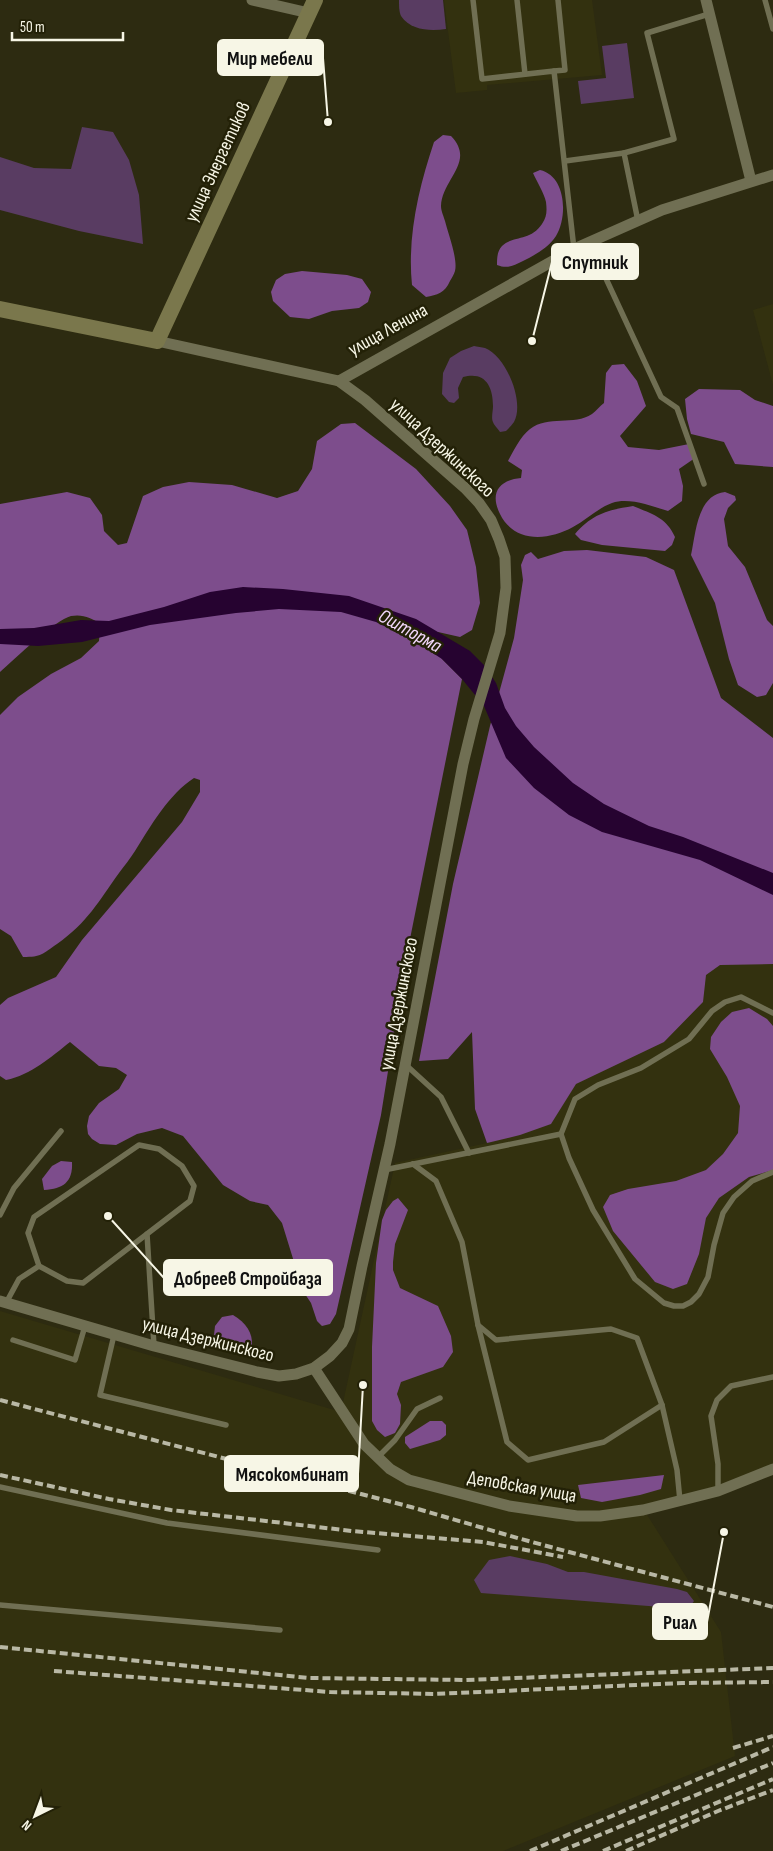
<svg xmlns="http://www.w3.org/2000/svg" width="773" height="1851" font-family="'Sofia Sans Condensed',sans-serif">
<rect width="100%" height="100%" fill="#2d2b11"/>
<!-- built -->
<g fill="#33310f">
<path d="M 444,0 L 592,0 L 602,75 L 487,85 L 487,90 L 456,93 Z"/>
<path d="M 773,304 L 773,385 L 753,310 Z"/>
<path d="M 773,917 L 773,1469 L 644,1510 L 721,1632 L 735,1756 L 503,1851 L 0,1851 L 0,1311 L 341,1412 L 395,1163 L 487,1143 Z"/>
</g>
<!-- green -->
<g fill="#593c62">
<path d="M 399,0 L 443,0 L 446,29 C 431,31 411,31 401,16 C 399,12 399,5 399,0 Z"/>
<path d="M 627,43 L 634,98 L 581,104 L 578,81 L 606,78 L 602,46 Z"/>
<path d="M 82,127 L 113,132 L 129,160 L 139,195 L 143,244 L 79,231 L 0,210 L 0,157 L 34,168 L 71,169 Z"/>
<path d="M 474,346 C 477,347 482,347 485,348 C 506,356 525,402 514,422 C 512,425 509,428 506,431 L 500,432 C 498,429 494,425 493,422 C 491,418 493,411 493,406 C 493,386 485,371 463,377 L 458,388 L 459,398 L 454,403 L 449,402 L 442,394 L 443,373 L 450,358 L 461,351 Z"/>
<path d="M 510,1556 L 547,1564 L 568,1572 L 584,1572 L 677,1589 L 687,1592 L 694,1601 L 689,1608 L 674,1608 L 481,1593 L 474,1580 L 489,1560 Z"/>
</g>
<!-- forest -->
<g fill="#7d4d8c">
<path d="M 443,135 L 451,136 C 476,162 442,179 441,206 C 441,211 444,217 445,221 C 448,233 458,259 455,271 C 454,274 452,278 450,281 C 445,293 437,295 426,297 L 412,285 C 407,236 419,187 434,142 Z"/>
<path d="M 540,170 C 566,176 568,216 556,236 C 548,248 535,255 523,261 C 513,266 507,269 497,265 C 497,259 497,251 502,246 C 513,235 530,242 542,224 C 547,217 547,211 546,202 C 544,193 537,182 533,173 Z"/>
<path d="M 302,271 L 347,275 L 362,279 L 371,292 L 368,302 L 359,308 L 332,311 L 309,319 L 290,317 L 273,301 L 271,292 L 276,280 L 285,274 Z"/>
<path d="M 624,364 L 637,381 L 646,406 L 620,436 L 628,447 L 659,450 L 689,444 L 695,458 L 679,469 L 683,486 L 682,501 L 668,511 C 651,506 629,497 612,503 C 598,508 586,520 573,527 C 548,541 514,543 500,514 C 489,492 500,480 521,478 L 522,470 L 508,461 C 514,450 520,437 530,429 C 548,415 574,426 592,414 C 596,411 600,406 604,403 L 606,373 L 612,365 Z"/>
<path d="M 699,389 L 740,390 L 755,400 L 773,406 L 773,467 L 735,464 L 724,442 L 691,434 L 687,419 L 685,399 Z"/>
<path d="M 355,423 L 416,469 L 450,506 L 467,530 L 476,567 L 480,603 L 472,630 L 460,637 L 438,632 L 430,636 L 442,659 L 462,679 L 406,959 L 381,1115 L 336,1314 L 330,1324 L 322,1326 L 317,1321 L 311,1303 L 303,1291 L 282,1223 L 268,1205 L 250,1201 L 223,1185 L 183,1136 L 162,1128 L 137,1134 L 116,1145 L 100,1144 L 92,1139 L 88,1134 L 87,1126 L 89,1116 L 99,1103 L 119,1089 L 127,1075 L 116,1068 L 99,1066 L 70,1042 C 51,1057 31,1075 6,1080 L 0,1076 L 0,1005 L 8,998 L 56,977 L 82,940 L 182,822 L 200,792 L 200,780 L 194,778 C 169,794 150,827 135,851 C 130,859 124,866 119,873 C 98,902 88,922 57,944 C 42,954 42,957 23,957 L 11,936 L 0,929 L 0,715 L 18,697 L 51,674 L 81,658 L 99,641 L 100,624 C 92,618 83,614 71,616 C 55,620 15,659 0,672 L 0,504 L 67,492 L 90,498 L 102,515 L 104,531 L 118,545 L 127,543 L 143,496 L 163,487 L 189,482 L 232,485 L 277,498 L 298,491 L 312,469 L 317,441 L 341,424 Z"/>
<path d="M 725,492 L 735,496 L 736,500 L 728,508 L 724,519 L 728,546 L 745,567 L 767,620 L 773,626 L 773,683 L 766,695 L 757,697 L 738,685 L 729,659 L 715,603 L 691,555 C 696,533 697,495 725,492 Z"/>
<path d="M 633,506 C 652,514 666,517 675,537 L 672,545 L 665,551 L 602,545 L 581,540 L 575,534 C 592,514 608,510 633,506 Z"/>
<path d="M 587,550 L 646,557 L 674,570 L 721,698 L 773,738 L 773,964 L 720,965 L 706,975 L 703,1002 L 664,1042 L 576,1084 L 551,1124 L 520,1135 L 487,1143 L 475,1109 L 472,1032 L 448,1059 L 419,1061 L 453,884 L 490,726 L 514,638 L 523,580 L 521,565 L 525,555 L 531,552 L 538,559 L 564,551 Z"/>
<path d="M 749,1008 L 767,1019 L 773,1026 L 773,1170 L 749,1177 L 719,1198 L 706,1218 L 699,1254 L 687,1284 L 673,1289 L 655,1282 L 613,1231 L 603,1207 L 610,1195 L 628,1189 L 676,1181 L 706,1170 L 723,1154 L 738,1133 L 740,1106 L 727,1077 L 710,1049 L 711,1037 L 721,1022 L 732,1012 Z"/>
<path d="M 61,1161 L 72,1162 C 73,1182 63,1189 44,1190 L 42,1179 L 52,1166 Z"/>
<path d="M 398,1198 L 408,1210 L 395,1244 L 393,1262 L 393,1270 L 400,1288 L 438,1306 L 451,1336 L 453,1352 L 443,1367 L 401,1382 L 397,1394 L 401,1405 L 400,1424 L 395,1433 L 385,1437 L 377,1430 L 372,1421 L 372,1347 L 376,1263 L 382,1220 L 386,1210 L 393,1201 Z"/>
<path d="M 233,1315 C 246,1323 253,1332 252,1347 L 244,1354 L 226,1349 L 214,1335 L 215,1326 L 222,1317 Z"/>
<path d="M 430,1421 L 442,1421 L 446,1425 L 446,1435 L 440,1440 L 410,1449 L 405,1443 L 405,1437 Z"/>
<path d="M 664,1475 L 661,1489 L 640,1495 L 602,1502 L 581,1498 L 578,1485 Z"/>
</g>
<!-- water -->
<path fill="#260330" d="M 243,587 L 283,589 L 349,596 L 416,619 L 470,651 L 484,665 L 496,683 L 505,708 L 516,726 L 534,747 L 573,783 L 604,804 L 649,826 L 683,837 L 773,873 L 773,895 L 700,860 L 602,832 L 569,815 L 534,788 L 506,758 L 484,706 L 462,679 L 442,659 L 411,639 L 376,622 L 341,612 L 279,609 L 236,613 L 150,625 L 82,642 L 38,646 L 0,644 L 0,629 L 34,628 L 81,620 L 109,621 L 164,607 L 210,592 Z"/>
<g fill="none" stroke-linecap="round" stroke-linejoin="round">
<!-- lane -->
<g stroke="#706f53" stroke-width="5.5">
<path d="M 473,0 L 482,79 L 554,71 L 574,249"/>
<path d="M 517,0 L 525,74"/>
<path d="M 765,0 L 773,29"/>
<path d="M 554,71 L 565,70 L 558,0"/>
<path d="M 565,161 L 624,153"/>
<path d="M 638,221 L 624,153 L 674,139 L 647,33 L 709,14"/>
<path d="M 589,242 L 661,397 L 677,408 L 704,484"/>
<path d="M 773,1013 L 741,997 L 725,1002 L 712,1011 L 689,1039 L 641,1068 L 598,1085 L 575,1099 L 561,1134 L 569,1158 L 593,1210 L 635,1279 L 664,1303 L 674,1306 L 683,1306 L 691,1302 L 699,1294 L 708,1277 L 714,1245 L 723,1213 L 734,1197 L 752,1181 L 773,1172"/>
<path d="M 406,1065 L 441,1097 L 469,1153"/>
<path d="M 413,1164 L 436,1181 L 462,1242 L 478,1325 L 496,1340 L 611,1329 L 637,1338 L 662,1405 L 677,1470 L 680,1501"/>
<path d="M 384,1170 L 561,1134"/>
<path d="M 0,1215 L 14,1188 L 61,1131"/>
<path d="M 147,1234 L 154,1346"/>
<path d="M 6,1303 L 19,1279 L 39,1266 L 67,1281 L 83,1283 L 190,1201 L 194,1186 L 182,1166 L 159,1149 L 139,1145 L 34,1217 L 28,1233 L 39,1266"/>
<path d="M 478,1325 L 507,1442 L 528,1460 L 604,1442 L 662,1405"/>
<path d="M 114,1335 L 100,1395 L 226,1425"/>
<path d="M 13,1340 L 75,1360 L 85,1326"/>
<path d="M 377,1458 L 395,1440 L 417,1409 L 440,1398"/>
<path d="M 0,1487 L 167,1523 L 378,1550"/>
<path d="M 718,1491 L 718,1464 L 711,1416 L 717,1400 L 731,1386 L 773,1377"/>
<path d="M 0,1605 L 280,1630"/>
</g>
<!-- street -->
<g stroke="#706f53" stroke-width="11">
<path d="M 252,0 L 309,13"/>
<path d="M 706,0 L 751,181"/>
<path d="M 157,341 L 339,381 L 574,249 L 662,210 L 773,175"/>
<path d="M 0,1301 L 154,1346 L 257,1372 L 279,1376 L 296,1374 L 314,1368 L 330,1356 L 342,1343 L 349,1329 L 362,1266 L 390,1144 L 463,764 L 474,719 L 500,633 L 506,588 L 505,557 L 499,539 L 491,520 L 479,503 L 465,488 L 365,400 L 339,381"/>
<path d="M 314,1368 L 364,1444 L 390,1469 L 409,1480 L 509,1506 L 577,1516 L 600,1516 L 643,1510 L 718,1491 L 773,1469"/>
</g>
<!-- secondary -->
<path stroke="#7a774c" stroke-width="16" d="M 0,309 L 157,341 L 315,0"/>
<!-- rail -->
<g stroke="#b9b8a5" stroke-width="4" stroke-dasharray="8 4" stroke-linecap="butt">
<path d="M 0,1400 L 411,1507 L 521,1539 L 773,1607"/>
<path d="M 0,1475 L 109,1499 L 171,1510 L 352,1531 L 483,1542 L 563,1557"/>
<path d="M 0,1647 L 309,1678 L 466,1680 L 773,1668"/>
<path d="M 54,1671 L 330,1692 L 434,1694 L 682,1683 L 773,1682"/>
<path d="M 733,1748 L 773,1736"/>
<path d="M 530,1851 L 773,1747"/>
<path d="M 561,1851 L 773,1763"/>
<path d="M 603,1851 L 773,1779"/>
<path d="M 626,1851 L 718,1811 L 773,1790"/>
</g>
</g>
<g text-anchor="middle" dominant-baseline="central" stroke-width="5" stroke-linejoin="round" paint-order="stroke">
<!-- street labels -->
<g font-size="19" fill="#f7f6e6" stroke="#232107">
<text transform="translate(218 162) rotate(-65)">улица Энергетиков</text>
<text transform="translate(388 330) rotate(-29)">улица Ленина</text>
<text transform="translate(442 448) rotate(43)">улица Дзержинского</text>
<text transform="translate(399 1004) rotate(-79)">улица Дзержинского</text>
<text transform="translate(208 1340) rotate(14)">улица Дзержинского</text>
<text transform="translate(522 1487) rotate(10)">Деповская улица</text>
</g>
<!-- water labels -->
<g font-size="20" font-style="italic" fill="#f4d9fd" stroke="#232107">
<text transform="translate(410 631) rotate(29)">Ошторма</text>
</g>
</g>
<!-- callouts -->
<path fill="none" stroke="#f7f6e6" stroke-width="2" d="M328 122L323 58M532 341L552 262M108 1216L164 1278M363 1385L358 1474M724 1532L707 1622"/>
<g fill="#f7f6e6" stroke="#232107" stroke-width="2">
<circle cx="328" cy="122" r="5"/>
<circle cx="532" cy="341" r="5"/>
<circle cx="108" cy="1216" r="5"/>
<circle cx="363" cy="1385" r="5"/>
<circle cx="724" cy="1532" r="5"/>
</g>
<g fill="#f7f6e6" stroke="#f7f6e6" stroke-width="2">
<rect x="218" y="40" width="105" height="35" rx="5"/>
<rect x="552" y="244" width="86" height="35" rx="5"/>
<rect x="164" y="1260" width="168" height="35" rx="5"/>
<rect x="225" y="1456" width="133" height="35" rx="5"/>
<rect x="653" y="1604" width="54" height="35" rx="5"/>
</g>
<g font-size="20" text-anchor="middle" font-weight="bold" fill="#111">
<text x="270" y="65">Мир мебели</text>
<text x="595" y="269">Спутник</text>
<text x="248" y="1285">Добреев Стройбаза</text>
<text x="292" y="1481">Мясокомбинат</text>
<text x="680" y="1629">Риал</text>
</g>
<!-- north arrow -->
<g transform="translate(35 1816) rotate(222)" stroke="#232107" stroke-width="4" paint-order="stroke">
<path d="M0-4L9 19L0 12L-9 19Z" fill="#f7f6e6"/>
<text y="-8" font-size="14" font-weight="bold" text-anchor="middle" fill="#f7f6e6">N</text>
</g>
<!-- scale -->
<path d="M12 32v8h111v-8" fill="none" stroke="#f7f6e6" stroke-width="2.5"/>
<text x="20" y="32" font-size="15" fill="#f7f6e6" stroke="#232107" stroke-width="4" paint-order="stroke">50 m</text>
</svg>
